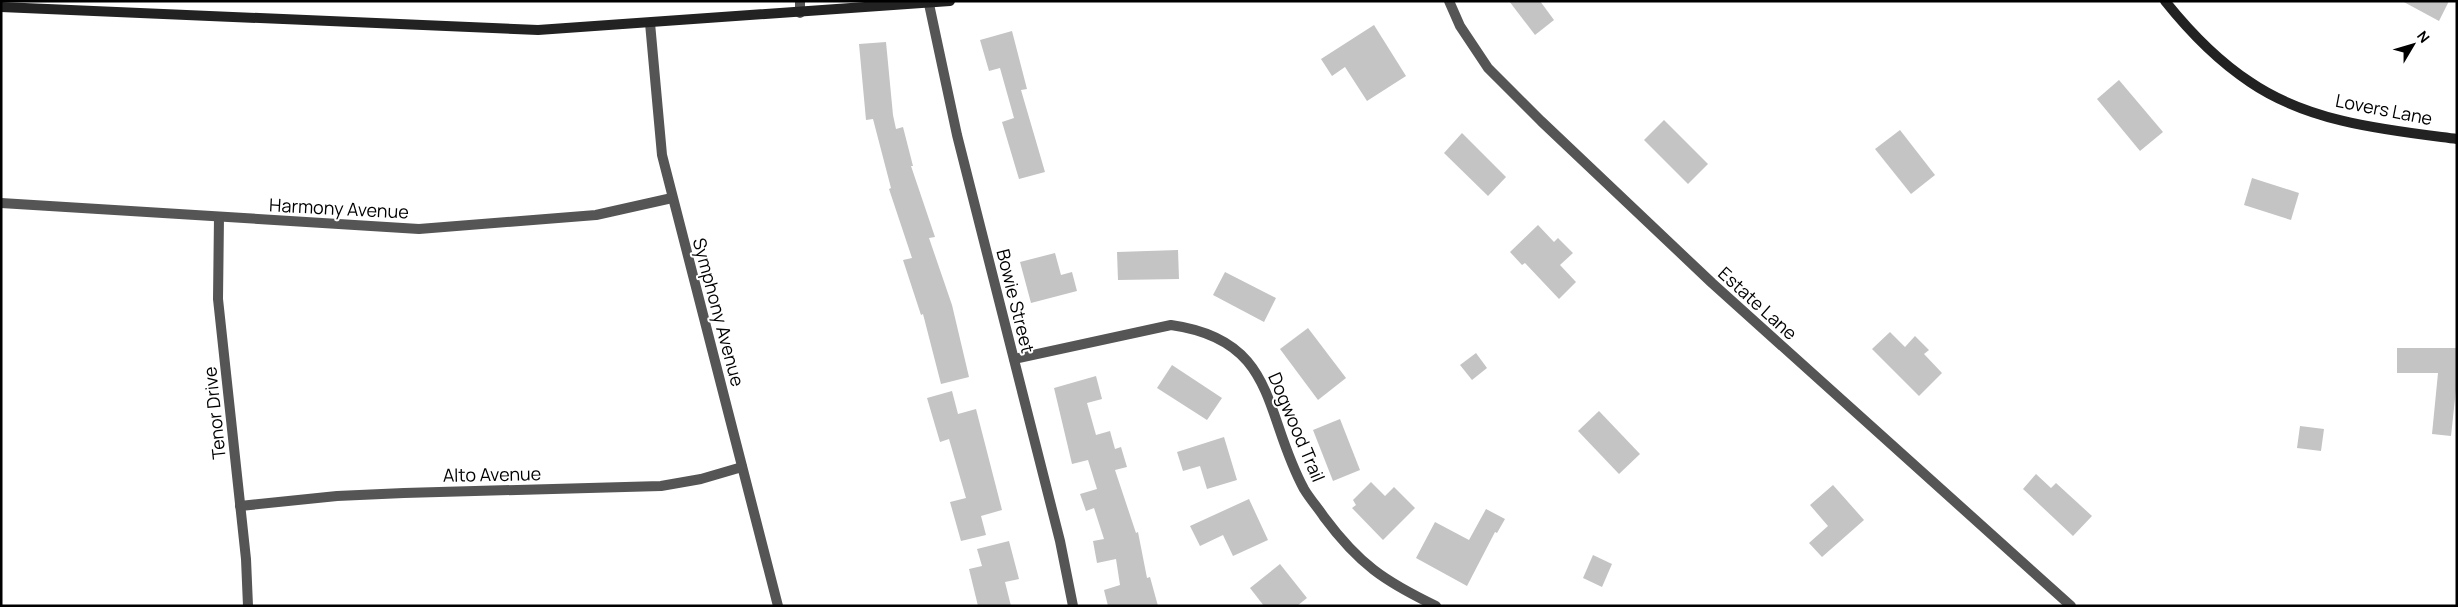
<svg xmlns="http://www.w3.org/2000/svg" width="2458" height="607" font-family="Manrope,sans-serif">
<rect width="100%" height="100%" fill="#fff"/>
<!-- building -->
<g fill="#c4c4c4">
<path d="M 1509,1 L 1540,1 L 1554,20 L 1535,35 Z"/>
<path d="M 2402,1 L 2449,1 L 2439,21 Z"/>
<path d="M 1374,25 L 1406,76 L 1367,101 L 1345,67 L 1332,76 L 1321,59 Z"/>
<path d="M 1012,31 L 1027,89 L 1021,90 L 1045,172 L 1019,179 L 1002,122 L 1014,118 L 1000,68 L 989,71 L 980,40 Z"/>
<path d="M 886,42 L 893,115 L 896,129 L 903,127 L 913,166 L 911,166 L 935,237 L 929,238 L 952,305 L 969,377 L 941,384 L 923,314 L 921,315 L 903,260 L 912,258 L 889,189 L 891,188 L 873,119 L 866,120 L 859,44 Z"/>
<path d="M 2119,80 L 2163,132 L 2140,151 L 2097,99 Z"/>
<path d="M 1664,120 L 1708,164 L 1688,184 L 1644,140 Z"/>
<path d="M 1900,130 L 1935,175 L 1911,194 L 1875,149 Z"/>
<path d="M 1462,133 L 1506,177 L 1488,196 L 1444,153 Z"/>
<path d="M 2252,178 L 2299,193 L 2291,220 L 2244,205 Z"/>
<path d="M 1538,225 L 1554,242 L 1558,238 L 1573,253 L 1560,265 L 1576,282 L 1559,299 L 1525,263 L 1522,265 L 1510,252 Z"/>
<path d="M 1178,250 L 1179,279 L 1118,280 L 1117,252 Z"/>
<path d="M 1055,253 L 1061,275 L 1072,272 L 1077,291 L 1031,303 L 1020,262 Z"/>
<path d="M 1225,272 L 1276,298 L 1264,322 L 1213,295 Z"/>
<path d="M 1308,328 L 1346,378 L 1318,400 L 1280,349 Z"/>
<path d="M 1890,332 L 1905,347 L 1915,336 L 1929,350 L 1924,354 L 1942,373 L 1919,396 L 1872,349 Z"/>
<path d="M 2397,348 L 2457,348 L 2457,380 L 2451,436 L 2432,434 L 2438,373 L 2397,373 Z"/>
<path d="M 1476,353 L 1487,368 L 1472,380 L 1460,365 Z"/>
<path d="M 1172,365 L 1222,398 L 1207,420 L 1157,388 Z"/>
<path d="M 1096,376 L 1102,399 L 1087,403 L 1096,435 L 1110,431 L 1115,449 L 1121,447 L 1127,467 L 1115,470 L 1136,533 L 1138,532 L 1147,578 L 1150,577 L 1158,606 L 1108,606 L 1104,590 L 1120,585 L 1116,559 L 1097,563 L 1093,541 L 1104,539 L 1094,508 L 1086,511 L 1080,494 L 1097,489 L 1088,460 L 1072,464 L 1054,388 Z"/>
<path d="M 952,391 L 958,414 L 976,409 L 1002,510 L 981,516 L 986,535 L 961,541 L 950,502 L 966,498 L 949,439 L 940,442 L 927,398 Z"/>
<path d="M 1599,411 L 1640,454 L 1619,474 L 1578,431 Z"/>
<path d="M 1340,419 L 1360,470 L 1333,481 L 1313,430 Z"/>
<path d="M 2300,426 L 2324,429 L 2321,451 L 2297,448 Z"/>
<path d="M 1224,437 L 1237,480 L 1207,489 L 1200,466 L 1183,471 L 1177,452 Z"/>
<path d="M 2036,474 L 2051,488 L 2056,483 L 2092,516 L 2073,536 L 2023,489 Z"/>
<path d="M 1371,482 L 1385,496 L 1394,487 L 1415,508 L 1383,540 L 1352,508 L 1356,505 L 1353,500 Z"/>
<path d="M 1833,485 L 1864,520 L 1822,557 L 1809,543 L 1828,526 L 1810,505 Z"/>
<path d="M 1249,499 L 1268,540 L 1233,556 L 1223,535 L 1200,546 L 1190,526 Z"/>
<path d="M 1486,509 L 1505,519 L 1497,533 L 1495,532 L 1467,586 L 1416,558 L 1435,522 L 1469,540 Z"/>
<path d="M 1009,541 L 1019,579 L 1005,582 L 1011,606 L 978,606 L 969,569 L 982,566 L 977,549 Z"/>
<path d="M 1593,555 L 1612,564 L 1602,587 L 1583,578 Z"/>
<path d="M 1280,564 L 1307,598 L 1297,606 L 1264,606 L 1250,588 Z"/>
</g>
<g fill="none" stroke-linecap="round" stroke-linejoin="round">
<!-- lane -->
<path stroke="#555" stroke-width="10" d="M 800,13 L 800,1"/>
<!-- street -->
<g stroke="#555" stroke-width="10">
<path d="M 1449,1 L 1460,26 L 1488,68 L 1541,121 L 1712,283 L 2071,606"/>
<path d="M 929,4 L 957,135 L 1060,541 L 1073,606"/>
<path d="M 650,23 L 662,155 L 778,606"/>
<path d="M 1,203 L 419,229 L 596,215 L 672,198"/>
<path d="M 219,217 L 218,299 L 246,559 L 248,606"/>
<path d="M 1014,359 L 1171,325 C 1278,340 1263,414 1304,489 C 1310,499 1318,508 1324,517 C 1359,564 1384,581 1436,606"/>
<path d="M 240,506 L 337,496 L 404,493 L 661,486 L 701,479 L 742,467"/>
</g>
<!-- secondary -->
<g stroke="#222" stroke-width="10">
<path d="M 2165,1 C 2189,31 2218,61 2250,82 C 2310,123 2387,130 2457,139"/>
<path d="M 1,7 L 538,30 L 950,1"/>
</g>
</g>
<g text-anchor="middle" dominant-baseline="central" stroke-width="4" stroke-linejoin="round" paint-order="stroke">
<!-- street labels -->
<g font-size="18" fill="#000" stroke="#fff">
<text transform="translate(2384 109) rotate(11)">Lovers Lane</text>
<text transform="translate(339 208) rotate(3)">Harmony Avenue</text>
<text transform="translate(1016 301) rotate(76)">Bowie Street</text>
<text transform="translate(1758 303) rotate(42)">Estate Lane</text>
<text transform="translate(719 312) rotate(75)">Symphony Avenue</text>
<text transform="translate(214 413) rotate(-96)">Tenor Drive</text>
<text transform="translate(1297 427) rotate(67)">Dogwood Trail</text>
<text transform="translate(492 474) rotate(-1)">Alto Avenue</text>
</g>
</g>
<!-- border -->
<rect width="2458" height="607" fill="none" stroke="#000000" stroke-width="5"/>
<!-- north arrow -->
<g transform="translate(2413 45) rotate(52)" stroke="#ffffff" stroke-width="4" paint-order="stroke">
<path d="M0-4L9 19L0 12L-9 19Z" fill="#000000"/>
<text y="-8" font-size="14" font-weight="bold" text-anchor="middle" fill="#000000">N</text>
</g>
</svg>
